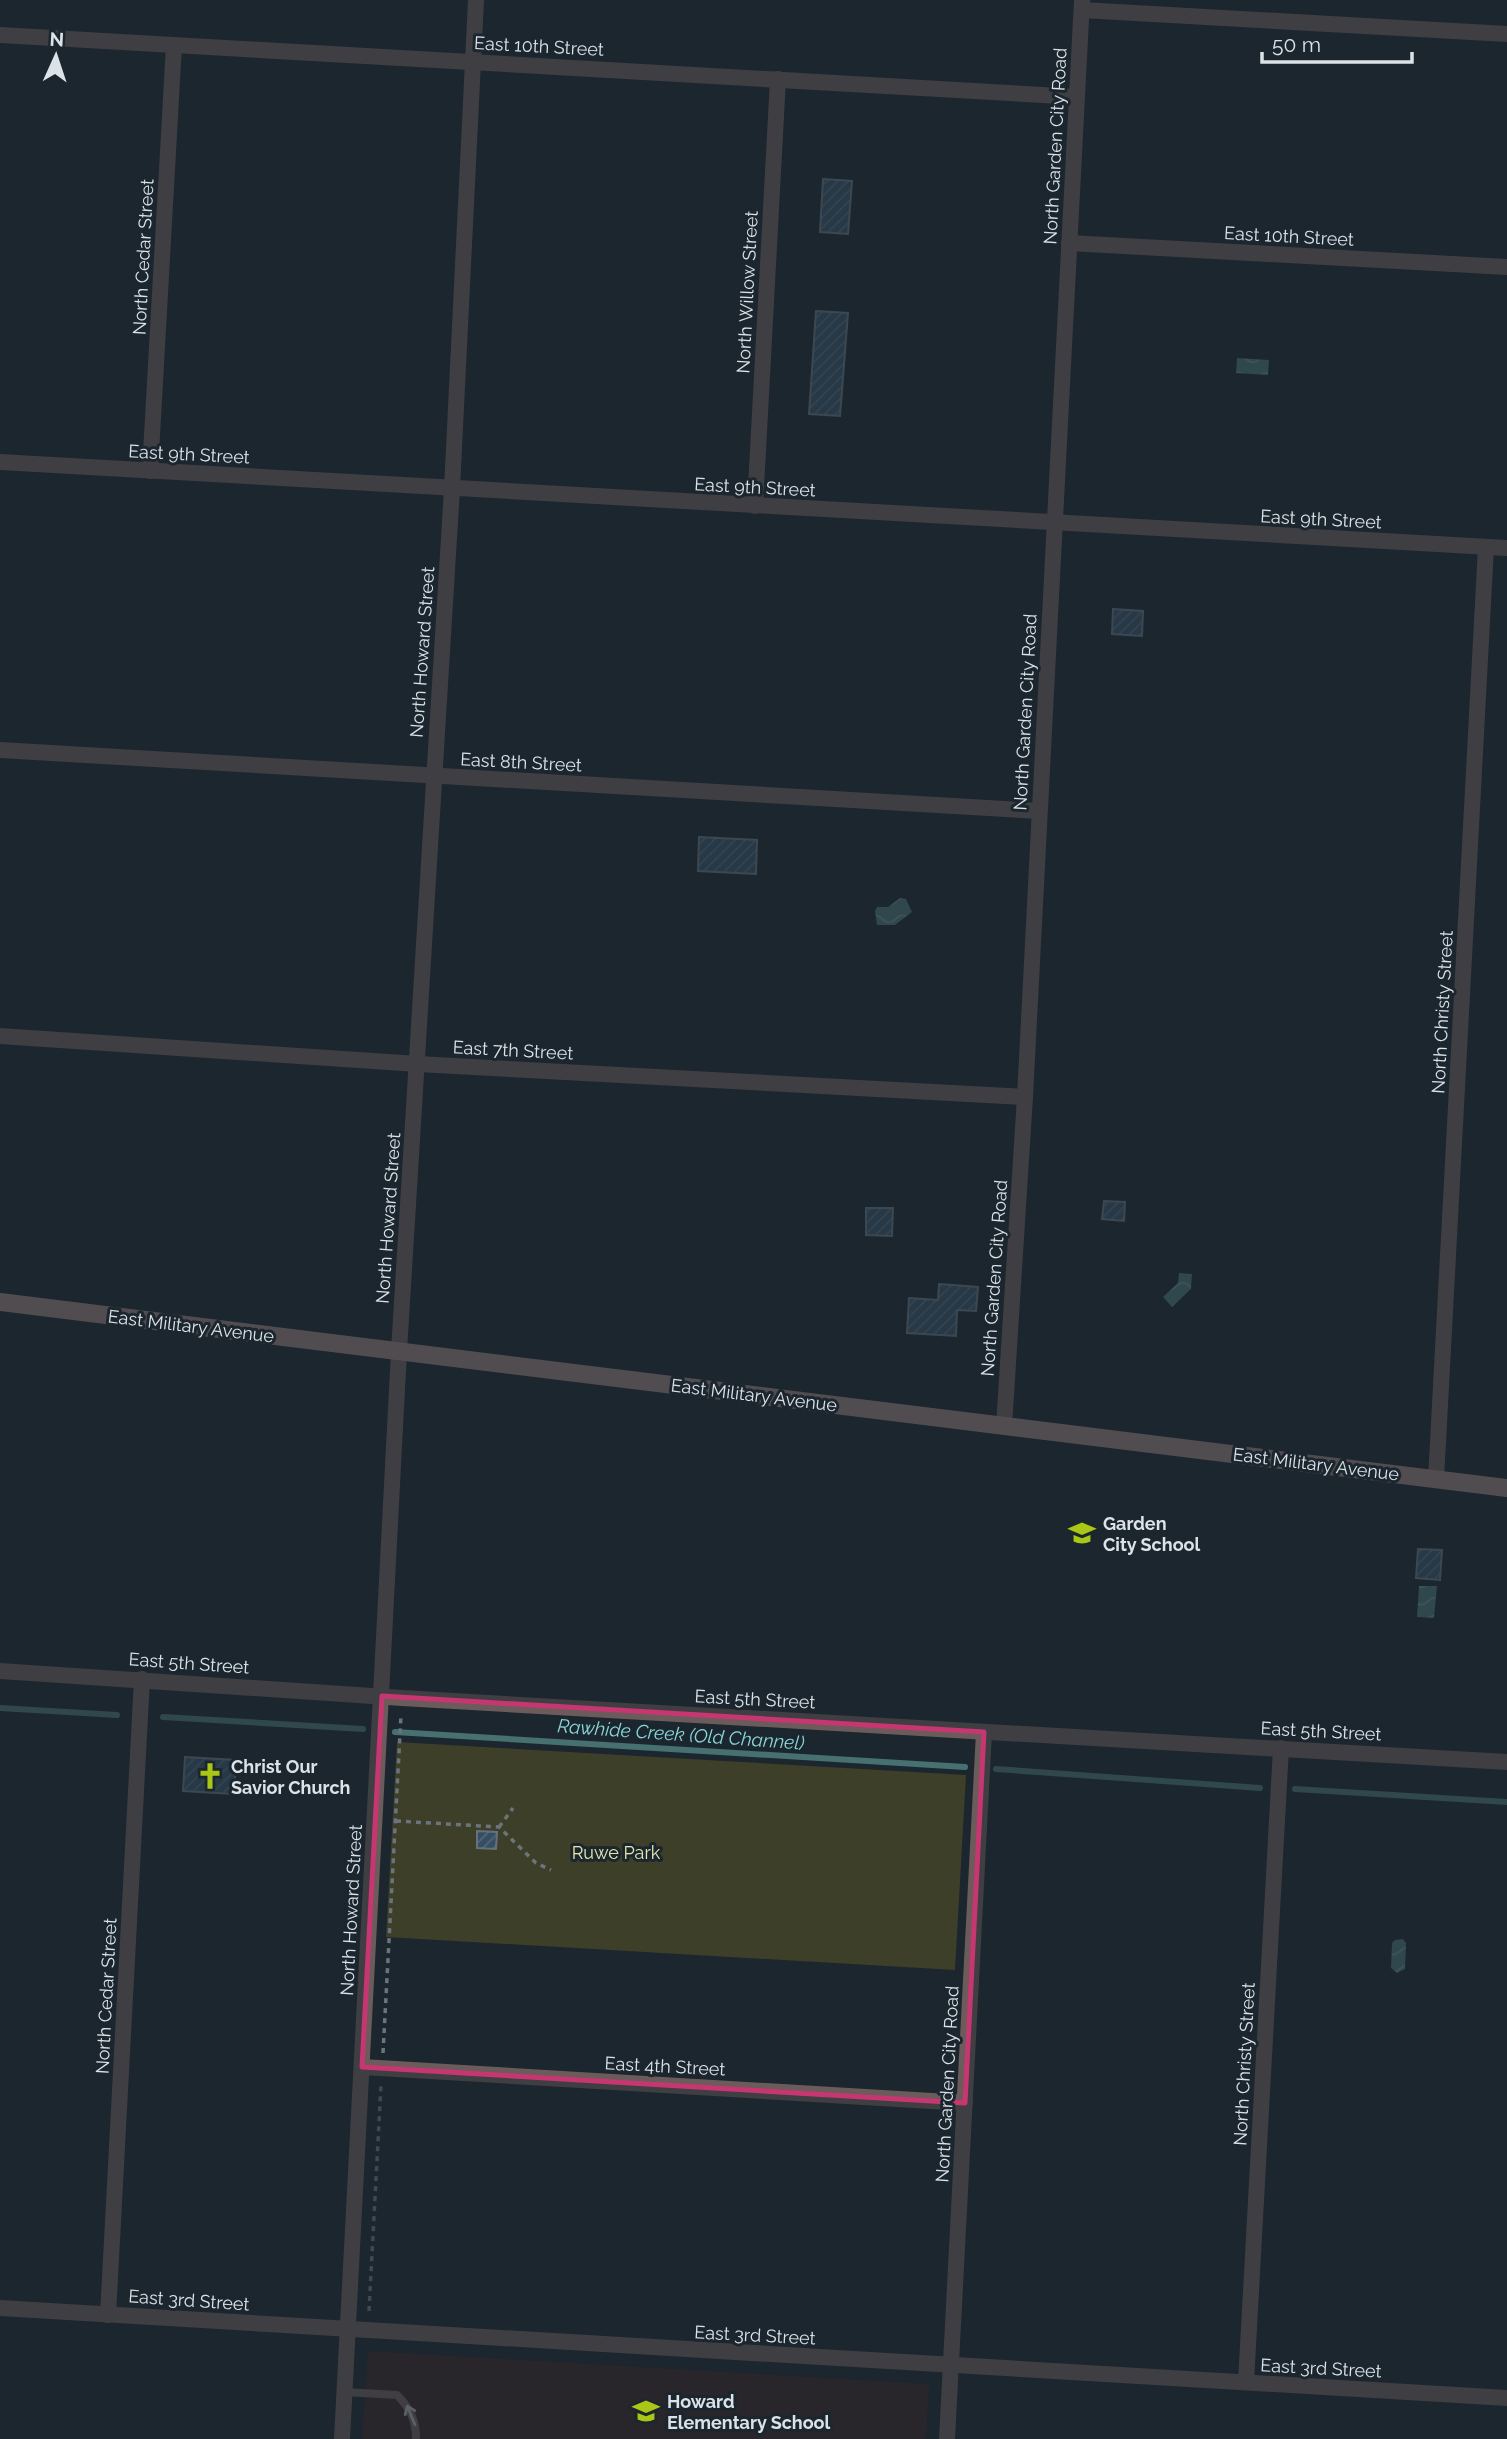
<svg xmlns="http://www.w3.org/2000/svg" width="1507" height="2439" font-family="Raleway,sans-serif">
<defs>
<pattern id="water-waves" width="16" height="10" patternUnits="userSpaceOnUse" patternTransform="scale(1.75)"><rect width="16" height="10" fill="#477071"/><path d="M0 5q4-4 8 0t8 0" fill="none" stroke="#6a8b8c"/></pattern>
<pattern id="building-hatch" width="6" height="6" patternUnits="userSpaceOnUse" patternTransform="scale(1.75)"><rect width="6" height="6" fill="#354e62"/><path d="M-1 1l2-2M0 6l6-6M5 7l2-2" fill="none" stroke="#526778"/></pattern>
</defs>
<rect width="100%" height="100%" fill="#1b262f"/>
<!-- education -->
<path fill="#392627" d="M 368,2351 L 929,2384 L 926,2439 L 362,2439 Z"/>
<!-- park -->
<path fill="#3e3f28" d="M 397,1742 L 966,1775 L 955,1970 L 386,1937 Z"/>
<!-- water -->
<g fill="url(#water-waves)">
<path d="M 1237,358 L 1269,360 L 1268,375 L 1236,373 Z"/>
<path d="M 900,898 L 906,899 L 912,912 L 895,925 L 877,925 L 875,911 L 877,907 L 888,907 Z"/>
<path d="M 1179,1273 L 1192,1274 L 1191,1289 L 1172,1307 L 1163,1297 L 1178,1283 Z"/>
<path d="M 1419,1586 L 1437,1586 L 1434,1618 L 1417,1617 Z"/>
<path d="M 1403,1939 L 1406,1943 L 1405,1969 L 1397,1973 L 1391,1968 L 1392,1943 L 1395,1940 Z"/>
</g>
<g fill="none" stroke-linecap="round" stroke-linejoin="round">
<!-- stream -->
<g stroke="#477071" stroke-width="6">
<path d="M 0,1708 L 117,1715"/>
<path d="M 163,1717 L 363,1729"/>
<path d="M 395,1732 L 965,1767"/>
<path d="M 996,1769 L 1260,1788"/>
<path d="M 1295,1789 L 1507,1802"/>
</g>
</g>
<!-- building -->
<g fill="url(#building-hatch)" stroke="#65717b" stroke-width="2">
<path d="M 823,179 L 852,181 L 848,234 L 820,232 Z"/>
<path d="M 816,311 L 848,313 L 840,416 L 809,414 Z"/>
<path d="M 1113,609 L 1143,611 L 1142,636 L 1112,634 Z"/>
<path d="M 699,837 L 757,840 L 756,874 L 698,871 Z"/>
<path d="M 1104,1201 L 1125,1202 L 1124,1221 L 1102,1219 Z"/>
<path d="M 866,1208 L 893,1208 L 892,1236 L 866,1235 Z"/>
<path d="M 939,1284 L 978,1287 L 976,1311 L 957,1310 L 956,1336 L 907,1333 L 909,1298 L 938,1300 Z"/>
<path d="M 1418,1549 L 1442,1550 L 1440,1580 L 1416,1578 Z"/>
<path d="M 185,1757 L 236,1760 L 234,1794 L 183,1791 Z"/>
<path d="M 477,1831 L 497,1832 L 496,1849 L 477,1848 Z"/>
</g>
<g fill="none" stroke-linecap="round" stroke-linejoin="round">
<!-- path -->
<g stroke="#6b747c" stroke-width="3.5" stroke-dasharray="5 5" stroke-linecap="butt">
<path d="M 396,1821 L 499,1827 L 536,1863 L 551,1870"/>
<path d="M 499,1827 L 513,1808"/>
<path d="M 383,2053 L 401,1715"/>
<path d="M 369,2311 L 381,2085"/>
</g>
<!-- service -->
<path stroke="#6b5b5b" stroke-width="8" d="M 344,2392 L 397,2395 C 410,2408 416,2420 416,2439"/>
<!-- minor -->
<g stroke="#6b5b5b" stroke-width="16">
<path d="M 1082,10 L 1507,34"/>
<path d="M 0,35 L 1077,97"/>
<path d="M 1069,243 L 1507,267"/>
<path d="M 0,462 L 1507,548"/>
<path d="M 150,471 L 174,45"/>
<path d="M 755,506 L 778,79"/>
<path d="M 0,750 L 1039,811"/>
<path d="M 0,1036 L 418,1064 L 1025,1097"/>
<path d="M 1004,1426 L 1025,1097 L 1082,0"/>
<path d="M 1436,1479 L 1486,547"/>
<path d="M 0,1671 L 402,1698 L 1507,1762"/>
<path d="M 362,2067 L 965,2103"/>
<path d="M 0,2308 L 1507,2398"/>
<path d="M 108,2315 L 142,1679"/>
<path d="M 1246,2382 L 1281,1748"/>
<path d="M 342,2439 L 399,1351 L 452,489 L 476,0"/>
<path d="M 947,2439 L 984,1732"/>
</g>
<!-- secondary -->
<path stroke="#937a79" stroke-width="18" d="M 0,1302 L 1507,1488"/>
</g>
<!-- one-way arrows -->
<defs><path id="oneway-shaft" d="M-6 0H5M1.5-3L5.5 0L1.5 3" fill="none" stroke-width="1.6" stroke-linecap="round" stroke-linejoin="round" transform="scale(1.75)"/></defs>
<use stroke="#a9a5a9" href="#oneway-shaft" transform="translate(411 2415) rotate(-112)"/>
<!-- marked area -->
<path d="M0 0H1507V2439H0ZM 382,1696 L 984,1732 L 965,2103 L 362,2067 Z" fill="#1b262f" fill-opacity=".55" fill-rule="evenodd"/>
<path fill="none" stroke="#c63670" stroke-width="5" stroke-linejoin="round" d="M 382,1696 L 984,1732 L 965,2103 L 362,2067 Z"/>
<!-- icons -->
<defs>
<symbol id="school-bare" viewBox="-9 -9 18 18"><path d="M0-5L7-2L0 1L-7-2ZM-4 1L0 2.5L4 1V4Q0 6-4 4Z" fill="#abc716" stroke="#1b262f" stroke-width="2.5" paint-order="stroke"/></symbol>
<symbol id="church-bare" viewBox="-9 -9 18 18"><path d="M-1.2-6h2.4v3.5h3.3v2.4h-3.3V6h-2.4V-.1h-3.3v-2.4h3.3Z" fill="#abc716" stroke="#1b262f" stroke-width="2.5" paint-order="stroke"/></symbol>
</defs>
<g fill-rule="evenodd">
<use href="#school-bare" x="1063" y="1514" width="38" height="38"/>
<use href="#church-bare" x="191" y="1757" width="38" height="38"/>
<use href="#school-bare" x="627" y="2392" width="38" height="38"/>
</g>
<g text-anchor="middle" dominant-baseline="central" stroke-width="6" stroke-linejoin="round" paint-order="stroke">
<!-- street labels -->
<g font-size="18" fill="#dbe2e8" stroke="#1b262f">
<text transform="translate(539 46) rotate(3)">East 10th Street</text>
<text transform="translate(1055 146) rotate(-87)">North Garden City Road</text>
<text transform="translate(1289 236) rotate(3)">East 10th Street</text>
<text transform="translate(143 257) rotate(-87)">North Cedar Street</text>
<text transform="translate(747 292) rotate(-87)">North Willow Street</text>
<text transform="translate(189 454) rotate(3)">East 9th Street</text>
<text transform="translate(755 487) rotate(3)">East 9th Street</text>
<text transform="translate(1321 519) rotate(3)">East 9th Street</text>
<text transform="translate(422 652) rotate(-86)">North Howard Street</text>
<text transform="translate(1025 712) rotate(-87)">North Garden City Road</text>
<text transform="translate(521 762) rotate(3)">East 8th Street</text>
<text transform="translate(1442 1012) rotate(-87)">North Christy Street</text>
<text transform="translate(513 1050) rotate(3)">East 7th Street</text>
<text transform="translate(388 1218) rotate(-86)">North Howard Street</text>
<text transform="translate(994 1278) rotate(-86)">North Garden City Road</text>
<text transform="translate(191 1326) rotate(7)">East Military Avenue</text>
<text transform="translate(754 1395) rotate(7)">East Military Avenue</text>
<text transform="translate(1316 1464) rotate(7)">East Military Avenue</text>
<text transform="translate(189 1663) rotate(4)">East 5th Street</text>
<text transform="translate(755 1699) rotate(3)">East 5th Street</text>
<text transform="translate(1321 1731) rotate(3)">East 5th Street</text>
<text transform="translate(351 1910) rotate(-87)">North Howard Street</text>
<text transform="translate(106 1996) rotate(-87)">North Cedar Street</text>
<text transform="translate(1244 2064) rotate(-87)">North Christy Street</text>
<text transform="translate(665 2066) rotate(3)">East 4th Street</text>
<text transform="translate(947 2084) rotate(-87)">North Garden City Road</text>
<text transform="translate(189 2300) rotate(4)">East 3rd Street</text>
<text transform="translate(755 2335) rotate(3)">East 3rd Street</text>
<text transform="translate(1321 2368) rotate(3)">East 3rd Street</text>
</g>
<!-- poi labels -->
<g font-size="18" font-weight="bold" fill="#dbe2e8" stroke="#1b262f" text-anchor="start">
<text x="1103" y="1523">Garden<tspan x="1103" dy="21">City School</tspan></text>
<text x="231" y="1766">Christ Our<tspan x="231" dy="21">Savior Church</tspan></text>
<text x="667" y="2401">Howard<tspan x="667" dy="21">Elementary School</tspan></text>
</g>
<!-- park labels -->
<g font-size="18" fill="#e4e8ad" stroke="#1b262f">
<text x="616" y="1852">Ruwe Park</text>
</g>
<!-- water labels -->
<g font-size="19" font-style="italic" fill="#89d5d7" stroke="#1b262f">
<text transform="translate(681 1734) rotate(4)">Rawhide Creek (Old Channel)</text>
</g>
</g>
<!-- north arrow -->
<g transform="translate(56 56) rotate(3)" stroke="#1b262f" stroke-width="5" paint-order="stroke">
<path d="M0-5L12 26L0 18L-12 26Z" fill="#dbe2e8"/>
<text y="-10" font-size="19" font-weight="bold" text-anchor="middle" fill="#dbe2e8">N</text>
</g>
<!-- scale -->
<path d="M1262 52v10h150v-10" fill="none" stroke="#dbe2e8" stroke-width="3.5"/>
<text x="1272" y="52" font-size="21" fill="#dbe2e8" stroke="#1b262f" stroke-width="5" paint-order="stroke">50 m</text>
</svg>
